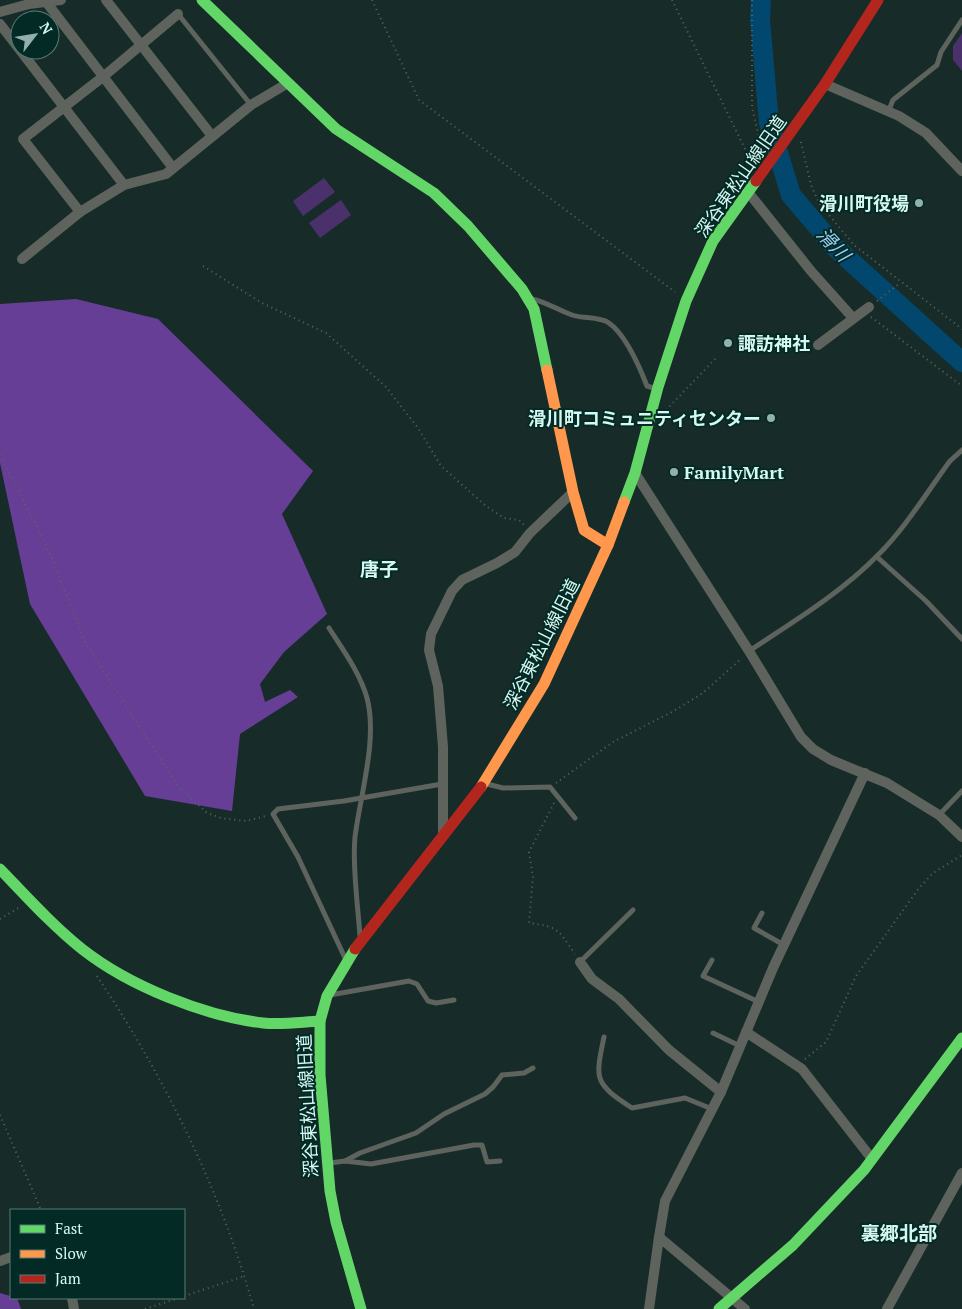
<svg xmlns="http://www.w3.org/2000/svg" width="962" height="1309" font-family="'PT Serif','Noto Sans JP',serif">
<rect width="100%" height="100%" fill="#172c29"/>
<!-- green -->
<g fill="#4a316c">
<path d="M 962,33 L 962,71 L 953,60 L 953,46 Z"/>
<path d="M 324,178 L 335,192 L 303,216 L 293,201 Z"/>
<path d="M 341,200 L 351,215 L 320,238 L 309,223 Z"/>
</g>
<!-- forest -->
<g fill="#663e96">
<path d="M 76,299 L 158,319 L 313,471 L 282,514 L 327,614 L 284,652 L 260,684 L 265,702 L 290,690 L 298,697 L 240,734 L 232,811 L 145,796 L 30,604 L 0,463 L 0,304 Z"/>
<path d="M 0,1293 L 17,1298 L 21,1309 L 0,1309 Z"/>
</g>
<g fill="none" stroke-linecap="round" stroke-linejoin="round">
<!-- river -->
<path stroke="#02476e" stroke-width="20" d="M 761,0 L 760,19 L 769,123 L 791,195 L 836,248 L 962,362"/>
<!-- path -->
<g stroke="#5c645f" stroke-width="2" stroke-dasharray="1 4" stroke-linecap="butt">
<path d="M 372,0 L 419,100 L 675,292"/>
<path d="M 672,0 L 746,151 L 755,159"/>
<path d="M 752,0 L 752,107 L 762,151"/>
<path d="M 801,142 L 811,185 L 819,203 L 854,245 L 962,329"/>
<path d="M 203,266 L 262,303 L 326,333 L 386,387 L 418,428 L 441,466 L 486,506 L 504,518 L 519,520 L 524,525"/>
<path d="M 877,301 L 900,283"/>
<path d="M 871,317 L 962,386"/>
<path d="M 666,410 L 718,356"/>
<path d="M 0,455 L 50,553 L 86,644 L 178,786 L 207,813 L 221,818 L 246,821 L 266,816"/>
<path d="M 556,783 L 613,742 L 672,712 L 703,693 L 742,658"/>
<path d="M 554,803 L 529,852 L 533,877 L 529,923 C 560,927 558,930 575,954"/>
<path d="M 0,919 L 20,907"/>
<path d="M 97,976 C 165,1078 221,1191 254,1309"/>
<path d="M 805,1059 L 826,1042 L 856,976 L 919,888 L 933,873 L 962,855"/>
<path d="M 0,1115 L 41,1210"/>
<path d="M 184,1296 L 245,1276"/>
<path d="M 145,1309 L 179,1298"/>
</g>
<!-- lane -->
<g stroke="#5e635d" stroke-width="5">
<path d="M 178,14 L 251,105"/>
<path d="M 888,112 L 893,100 L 937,65 L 941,52 L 962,20"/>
<path d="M 532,299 C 546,302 558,310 572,315 C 583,319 599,316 609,323 C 626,335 640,368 647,386 L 657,389"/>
<path d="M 877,557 L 926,601 L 962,639"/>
<path d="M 329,628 C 343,650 360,673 367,698 C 378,739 360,796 355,837 C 352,865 358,907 360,936"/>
<path d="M 749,651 C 793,622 841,593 878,555 C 906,527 927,492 950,461 L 962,450"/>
<path d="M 487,784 L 503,788 L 550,787 L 575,818"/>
<path d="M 939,815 L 962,791"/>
<path d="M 762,913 L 754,928 L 784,945"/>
<path d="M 345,958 L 298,857 L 273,814 L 278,809 L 344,801 L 442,784"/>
<path d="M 712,960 L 703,976 L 759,1002"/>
<path d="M 580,962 L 633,910"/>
<path d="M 330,995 L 409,981 L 417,984 L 428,1001 L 436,1003 L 454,1000"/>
<path d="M 713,1033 L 740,1046"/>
<path d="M 604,1037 C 595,1080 594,1083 632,1108 L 685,1098 L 712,1109"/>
<path d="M 345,1161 L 360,1153 L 416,1133 L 444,1114 L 485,1094 L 493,1087 L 502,1075 L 524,1073 L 533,1068"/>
<path d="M 330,1163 L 345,1161 L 371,1164 L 474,1145 L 482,1145 L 487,1162 L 500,1161"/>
</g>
<!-- street -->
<g stroke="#5e635d" stroke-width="10">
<path d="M 106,0 L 212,136"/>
<path d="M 47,3 L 173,168"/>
<path d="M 0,12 L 29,4 L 61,0"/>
<path d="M 0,24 L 124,185 L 166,174 L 251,105 L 288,83"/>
<path d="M 825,84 L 899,116 L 926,133 L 962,171"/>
<path d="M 124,185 L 80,212 L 23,139 L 104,76 L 178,14"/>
<path d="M 748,192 L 811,271 L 853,318"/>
<path d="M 22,259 L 80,212"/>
<path d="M 818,345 L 869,307"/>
<path d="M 635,473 L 749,651 L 801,737 L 813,749 L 831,760 L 887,783 L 939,815 L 962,837"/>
<path d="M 443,836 L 443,747 L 438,686 L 429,650 L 431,634 L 452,591 L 462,580 L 497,563 L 515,552 L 530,533 L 573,492"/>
<path d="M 580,962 L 592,979 L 619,999 L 669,1050 L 721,1092"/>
<path d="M 746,1032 L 802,1069 L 872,1159"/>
<path d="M 659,1237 L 665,1201 L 721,1092 L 773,968 L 865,773"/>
<path d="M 0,1261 L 11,1257"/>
<path d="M 72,1298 L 74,1309"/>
<path d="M 649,1309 L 659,1237 L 745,1309"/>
<path d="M 887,1309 L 962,1173"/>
</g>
<!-- fast -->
<g stroke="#63d668" stroke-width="11">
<path d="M 202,0 L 336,129 L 434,193 L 468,226 L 522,289 L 534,309 L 547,370"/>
<path d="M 624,502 L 635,473 L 658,387 L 686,301 L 713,241 L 756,181"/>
<path d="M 0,869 C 26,896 52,925 82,949 C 129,986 204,1016 263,1023 C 282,1025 301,1022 320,1021"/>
<path d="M 355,949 L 327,996 L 320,1021 L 320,1075 L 330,1191 L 336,1222 L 361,1309"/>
<path d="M 719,1309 L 793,1245 L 864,1170 L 962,1038"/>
</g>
<!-- slow -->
<g stroke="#ff974d" stroke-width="11">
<path d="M 547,370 L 573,492 L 584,530 L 608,545"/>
<path d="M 481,787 L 544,684 L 608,545 L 624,502"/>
</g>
<!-- jam -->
<g stroke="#b3261e" stroke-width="11">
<path d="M 756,181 L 825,84 L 878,0"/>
<path d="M 355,949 L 481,787"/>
</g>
</g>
<!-- markers -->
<g fill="#93b1ac" stroke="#032a25" stroke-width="2">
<circle cx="919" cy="203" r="5"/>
<circle cx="728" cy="343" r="5"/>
<circle cx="771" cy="418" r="5"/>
<circle cx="674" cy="472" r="5"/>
</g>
<g text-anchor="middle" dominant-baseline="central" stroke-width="4" stroke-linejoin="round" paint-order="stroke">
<!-- street labels -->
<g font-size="18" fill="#d6f8f2" stroke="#032a25">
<text transform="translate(740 176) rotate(-55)">深谷東松山線旧道</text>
<text transform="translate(541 644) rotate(-63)">深谷東松山線旧道</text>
<text transform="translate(307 1106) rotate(-93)">深谷東松山線旧道</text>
</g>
<!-- poi labels -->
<g font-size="18" font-weight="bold" fill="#d6f8f2" stroke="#032a25" text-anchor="end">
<text x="909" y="203">滑川町役場</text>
<text x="738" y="343" text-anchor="start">諏訪神社</text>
<text x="761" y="418">滑川町コミュニティセンター</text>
<text x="684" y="472" text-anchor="start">FamilyMart</text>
</g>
<!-- water labels -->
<g font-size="19" font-style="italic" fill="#9acbf3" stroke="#032a25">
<text transform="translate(834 244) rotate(47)">滑川</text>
</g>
<!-- neighbourhood labels -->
<g font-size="19" font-weight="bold" fill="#d6f8f2" stroke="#032a25">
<text x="379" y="568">唐子</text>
<text x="899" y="1232">裏郷北部</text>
</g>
</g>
<!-- legend -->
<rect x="10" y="1209" width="175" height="90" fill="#032a25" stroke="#577c77"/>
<rect x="20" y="1225" width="25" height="8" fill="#63d668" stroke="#577c77"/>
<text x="55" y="1234" font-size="15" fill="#d6f8f2">Fast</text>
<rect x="20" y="1250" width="25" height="8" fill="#ff974d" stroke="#577c77"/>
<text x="55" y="1259" font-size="15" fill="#d6f8f2">Slow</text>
<rect x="20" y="1275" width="25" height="8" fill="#b3261e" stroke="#577c77"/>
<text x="55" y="1284" font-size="15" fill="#d6f8f2">Jam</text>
<!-- north arrow -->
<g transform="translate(35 35) rotate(59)"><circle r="24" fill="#032a25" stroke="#577c77"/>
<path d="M0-4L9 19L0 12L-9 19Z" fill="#93b1ac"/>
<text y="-8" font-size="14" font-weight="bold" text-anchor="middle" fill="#d6f8f2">N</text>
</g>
</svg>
